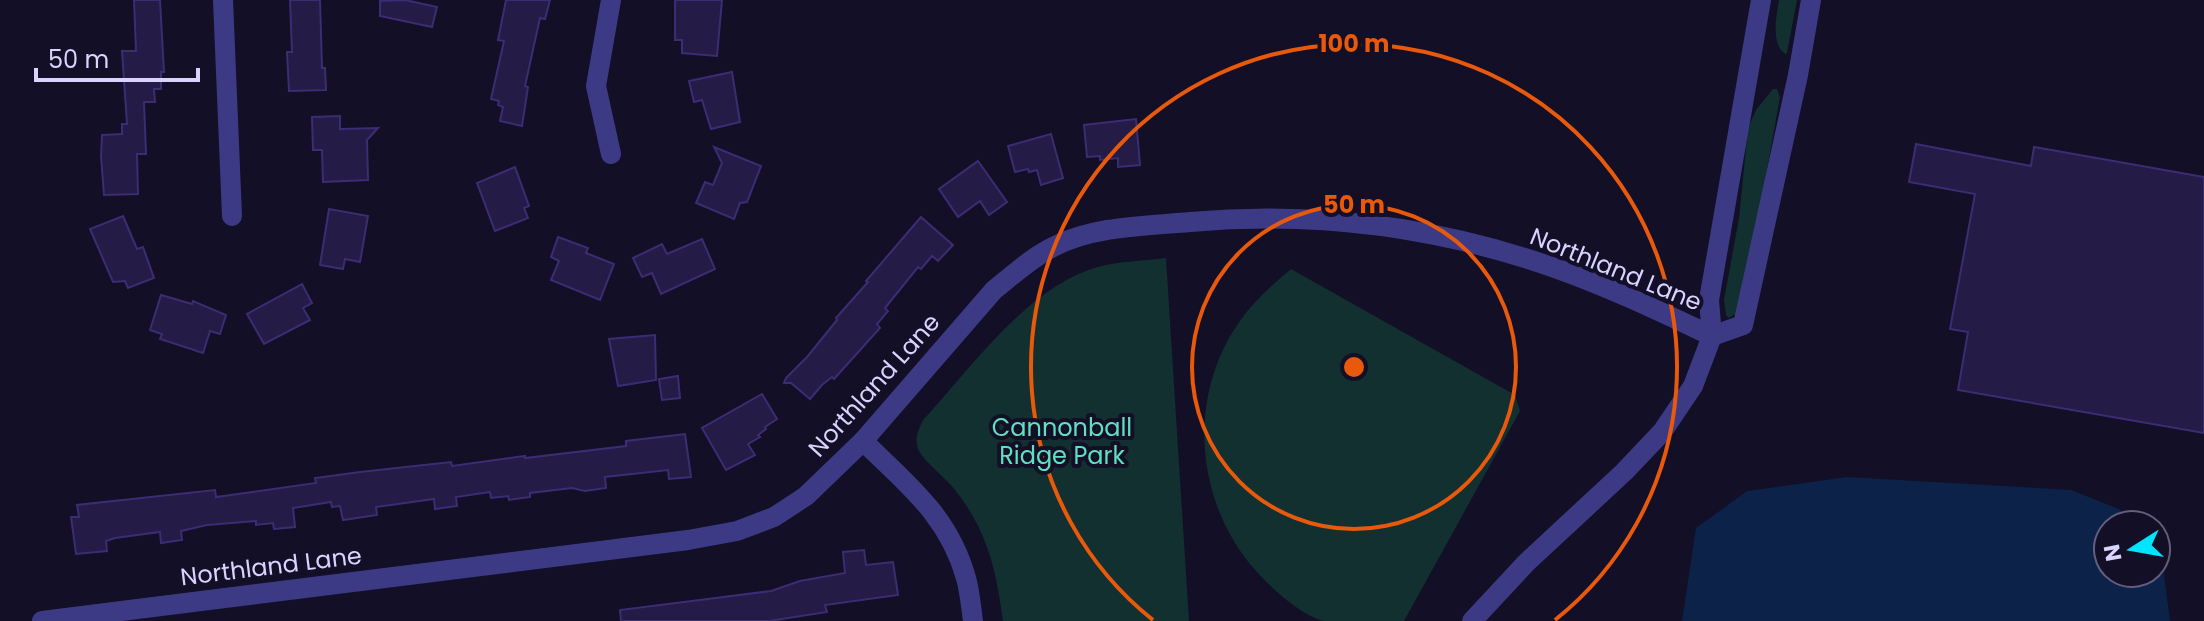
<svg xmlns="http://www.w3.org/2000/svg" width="2204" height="621" font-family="Poppins,sans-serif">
<rect width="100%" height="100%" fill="#130f26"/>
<!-- green -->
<g fill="#12302f">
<path d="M 1779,0 L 1797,0 L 1787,53 L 1785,54 C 1771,44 1776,17 1779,0 Z"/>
<path d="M 1773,89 L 1777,89 L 1780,97 L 1754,242 L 1736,314 L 1728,318 L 1726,315 L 1724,300 L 1739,218 L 1748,128 L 1756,110 Z"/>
<path d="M 1166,258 L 1189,621 L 1003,621 C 996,570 988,532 955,490 C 946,478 923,461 918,449 C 914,438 919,429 923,420 C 971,368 1028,286 1098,267 C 1119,261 1144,261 1166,258 Z"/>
<path d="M 1291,269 L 1515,395 L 1520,411 L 1404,621 C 1382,621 1345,621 1324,621 C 1302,616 1271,588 1256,571 C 1195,503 1186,396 1240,321 C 1254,301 1272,285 1291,269 Z"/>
</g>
<!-- water -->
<path fill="#0c2248" d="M 1847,477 L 2071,490 L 2119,509 L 2138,525 L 2108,525 L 2108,573 L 2156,573 L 2156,541 L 2160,544 L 2170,621 L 1682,621 L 1696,528 L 1747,491 Z"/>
<!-- building -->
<g fill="#241b47" stroke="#3b2d73" stroke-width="2">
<path d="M 134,0 L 160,0 L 164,72 L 161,72 L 161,89 L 154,89 L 155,102 L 144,102 L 146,154 L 137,154 L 138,194 L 104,195 L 101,156 L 102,135 L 122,134 L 122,124 L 127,124 L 122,51 L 136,51 Z"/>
<path d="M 290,0 L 320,0 L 322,68 L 325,68 L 326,90 L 289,91 L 287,52 L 292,52 Z"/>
<path d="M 405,0 L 437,7 L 432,27 L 380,16 L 380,1 Z"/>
<path d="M 506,0 L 550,0 L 545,19 L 540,18 L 525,86 L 528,87 L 522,126 L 500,121 L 503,107 L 498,105 L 499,101 L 491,99 L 504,41 L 498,40 Z"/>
<path d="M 675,0 L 722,0 L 717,56 L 682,53 L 682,40 L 675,40 Z"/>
<path d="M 732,72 L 740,122 L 711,129 L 702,100 L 694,102 L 689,81 Z"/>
<path d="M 340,116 L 340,129 L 378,128 L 367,140 L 368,180 L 323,182 L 322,150 L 313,150 L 312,117 Z"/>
<path d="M 1136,119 L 1140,165 L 1118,167 L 1118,158 L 1100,160 L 1100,156 L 1087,157 L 1084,125 Z"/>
<path d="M 1051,134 L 1063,178 L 1041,185 L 1037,170 L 1029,172 L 1028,169 L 1015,172 L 1008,146 Z"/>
<path d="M 1916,144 L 2031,166 L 2034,147 L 2204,177 L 2204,433 L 1958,390 L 1968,332 L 1950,329 L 1975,194 L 1909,182 Z"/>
<path d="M 714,147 L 761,166 L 747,202 L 740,203 L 734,219 L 696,203 L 705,182 L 713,185 L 722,163 Z"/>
<path d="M 978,161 L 1007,202 L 989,215 L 980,201 L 958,217 L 939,189 Z"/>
<path d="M 515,167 L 529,206 L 524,208 L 528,218 L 495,231 L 477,183 Z"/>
<path d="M 329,209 L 368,216 L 360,262 L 345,259 L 343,269 L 320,265 Z"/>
<path d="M 123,216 L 137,249 L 143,247 L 154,278 L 128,288 L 125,281 L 113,282 L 90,229 Z"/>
<path d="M 921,217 L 953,245 L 938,261 L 932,256 L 921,269 L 918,267 L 885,308 L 888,311 L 877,324 L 880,328 L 834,379 L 832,377 L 822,385 L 810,399 L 791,383 L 784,383 L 786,378 L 807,357 L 837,320 L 836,318 L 868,282 L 866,281 Z"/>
<path d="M 558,237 L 588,248 L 586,253 L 614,264 L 600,300 L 551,280 L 559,261 L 551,257 Z"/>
<path d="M 702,239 L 715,269 L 661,294 L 652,273 L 642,277 L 633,258 L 662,244 L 667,254 Z"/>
<path d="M 302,284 L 312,303 L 303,308 L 310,320 L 264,344 L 247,314 Z"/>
<path d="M 161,295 L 192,304 L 193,301 L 226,315 L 220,334 L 210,331 L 203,353 L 160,339 L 162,334 L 150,330 Z"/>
<path d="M 655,335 L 656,380 L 618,386 L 609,339 Z"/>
<path d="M 678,376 L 680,398 L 662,400 L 659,379 Z"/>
<path d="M 762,394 L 777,419 L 765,427 L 766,429 L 758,435 L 760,437 L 748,444 L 755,455 L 726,470 L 702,428 Z"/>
<path d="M 685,434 L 691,477 L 669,479 L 668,470 L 605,477 L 606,488 L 585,491 L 572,488 L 530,493 L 530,497 L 509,500 L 508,496 L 491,498 L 490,492 L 456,497 L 457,506 L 435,509 L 434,499 L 376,507 L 377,515 L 343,520 L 340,506 L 332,507 L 331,502 L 293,508 L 295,527 L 274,529 L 273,523 L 256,525 L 256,521 L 207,525 L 181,531 L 182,540 L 161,543 L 160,532 L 115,538 L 106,541 L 107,551 L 76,554 L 71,517 L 79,517 L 77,505 L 215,490 L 216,497 L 316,483 L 315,478 L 360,472 L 451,462 L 452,466 L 525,456 L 525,458 L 626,446 L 626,441 Z"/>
<path d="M 864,550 L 866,565 L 893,562 L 898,595 L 825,605 L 827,612 L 769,621 L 621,621 L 620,610 L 771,591 L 800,581 L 845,573 L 843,552 Z"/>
</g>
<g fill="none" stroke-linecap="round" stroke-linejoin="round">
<!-- street -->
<g stroke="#3d3a85" stroke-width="20">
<path d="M 223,0 L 232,216"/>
<path d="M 611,154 L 596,86 L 611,0"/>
<path d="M 1712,336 L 1743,325 L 1798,75 L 1811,0"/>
<path d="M 863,441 C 907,484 949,516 966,578 C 970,592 971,607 973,621"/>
<path d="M 42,621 L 688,540 L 737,531 L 774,517 L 806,496 L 863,441 L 994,290 C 1013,275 1031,258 1053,247 C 1093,226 1146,226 1190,222 C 1314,211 1438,227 1555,268 C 1609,287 1661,312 1712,336"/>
<path d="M 1472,621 L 1526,563 L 1624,472 L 1662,432 L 1693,386 L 1712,336 L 1709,300 L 1761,0"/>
</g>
</g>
<!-- distance rings -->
<g fill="none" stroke="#e8590c" stroke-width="4">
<circle cx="1354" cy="367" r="162"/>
<path d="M1153 620A323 323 0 1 1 1555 620"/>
</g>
<g text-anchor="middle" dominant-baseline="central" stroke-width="8" stroke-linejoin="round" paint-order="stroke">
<!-- street labels -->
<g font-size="24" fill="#d9d4ff" stroke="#130f26">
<text transform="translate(1616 269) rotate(22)">Northland Lane</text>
<text transform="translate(874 385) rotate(-48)">Northland Lane</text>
<text transform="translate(271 566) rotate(-7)">Northland Lane</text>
</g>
<!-- park labels -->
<g font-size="24" fill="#5fe0c0" stroke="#130f26">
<text x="1062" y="427">Cannonball<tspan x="1062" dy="28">Ridge Park</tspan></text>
</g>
</g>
<circle cx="1354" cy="367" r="12" fill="#e8590c" stroke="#130f26" stroke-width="4"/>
<g font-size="24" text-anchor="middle" font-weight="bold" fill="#e8590c" stroke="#130f26" stroke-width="8" stroke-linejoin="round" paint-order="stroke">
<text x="1354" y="52">100 m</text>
<text x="1354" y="213">50 m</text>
</g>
<!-- north arrow -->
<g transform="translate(2132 549) rotate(259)"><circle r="38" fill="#130f26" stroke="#625e7d" stroke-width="2"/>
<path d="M0-6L14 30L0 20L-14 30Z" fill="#00e5ff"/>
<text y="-12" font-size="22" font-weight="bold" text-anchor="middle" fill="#d9d4ff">N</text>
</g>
<!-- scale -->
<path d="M36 68v12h162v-12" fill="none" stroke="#d9d4ff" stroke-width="4"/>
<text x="48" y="68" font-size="24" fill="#d9d4ff" stroke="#130f26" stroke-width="6" paint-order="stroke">50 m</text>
</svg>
